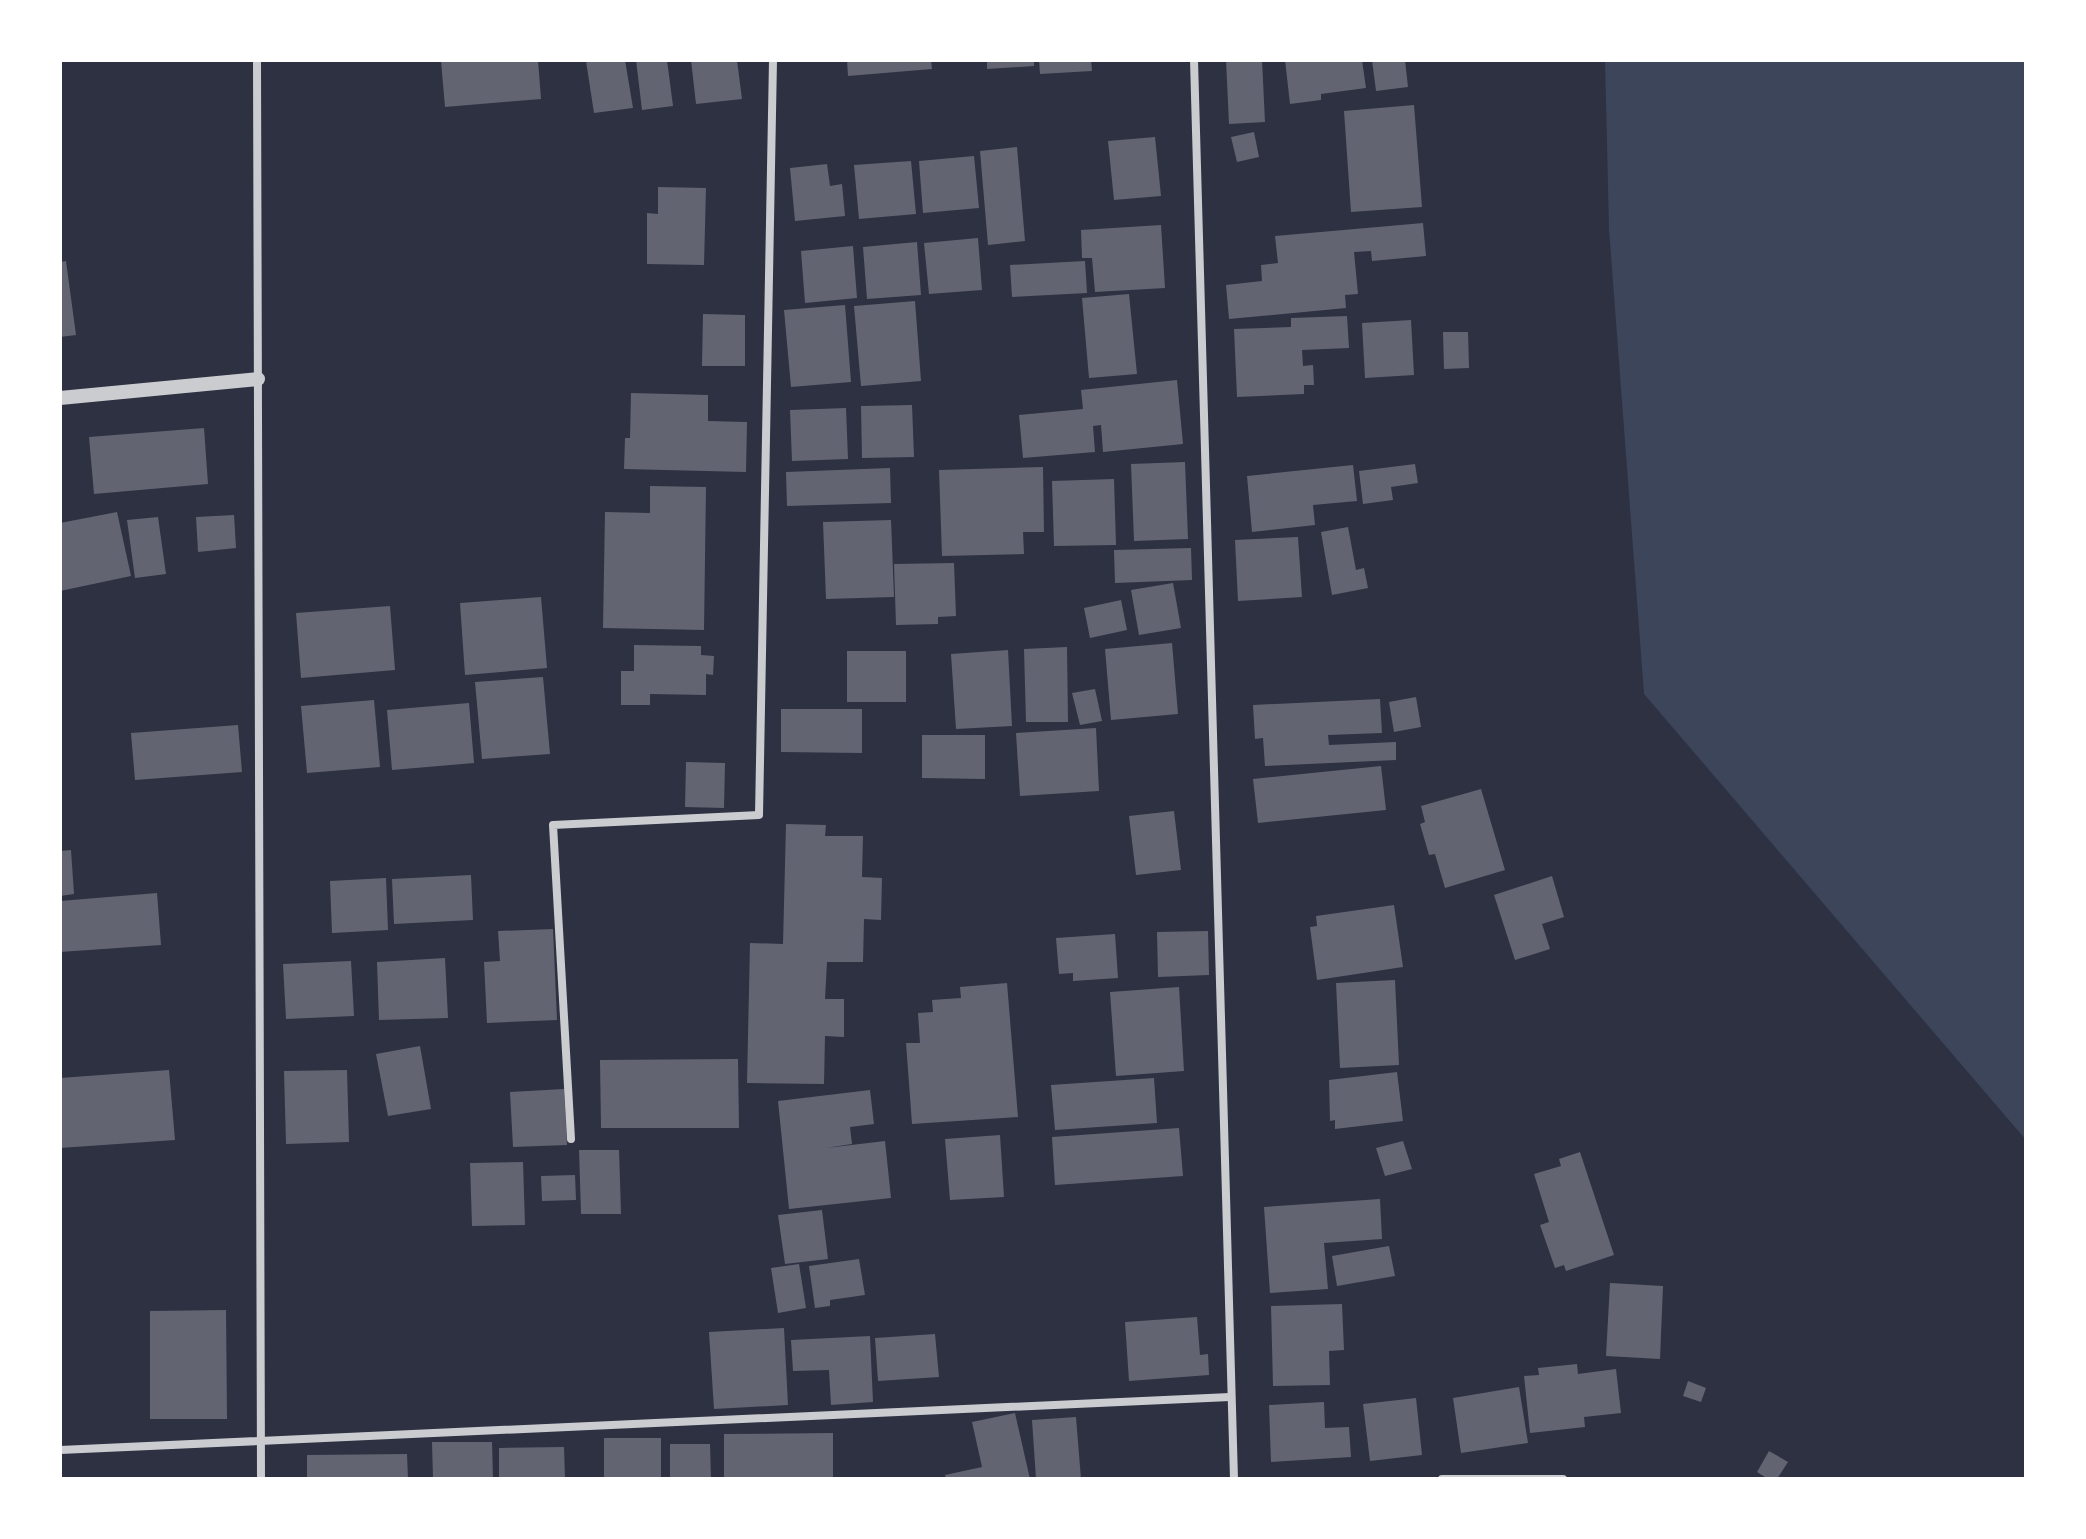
<svg xmlns="http://www.w3.org/2000/svg" width="2086" height="1539" font-family="Helvetica,sans-serif">
<rect width="100%" height="100%" fill="#2d3142"/>
<!-- green -->
<path fill="#3c4559" d="M 1605,60 L 2026,60 L 2026,1140 L 1644,694 L 1609,229 Z"/>
<!-- building -->
<g fill="#626471">
<path d="M 538,60 L 541,99 L 445,107 L 441,61 Z"/>
<path d="M 625,60 L 633,108 L 594,113 L 586,61 Z"/>
<path d="M 636,60 L 667,60 L 673,106 L 642,110 Z"/>
<path d="M 691,60 L 737,60 L 742,99 L 696,104 Z"/>
<path d="M 847,60 L 931,60 L 932,69 L 848,76 Z"/>
<path d="M 987,60 L 1034,60 L 1034,66 L 987,69 Z"/>
<path d="M 1039,60 L 1091,60 L 1092,71 L 1040,74 Z"/>
<path d="M 1226,60 L 1262,60 L 1265,122 L 1229,124 Z"/>
<path d="M 1285,60 L 1362,60 L 1366,88 L 1321,94 L 1321,100 L 1290,104 Z"/>
<path d="M 1372,60 L 1405,60 L 1408,87 L 1376,91 Z"/>
<path d="M 1414,105 L 1422,207 L 1351,212 L 1344,111 Z"/>
<path d="M 1254,132 L 1259,157 L 1237,162 L 1231,137 Z"/>
<path d="M 1155,137 L 1161,196 L 1114,200 L 1108,141 Z"/>
<path d="M 1017,147 L 1025,241 L 988,245 L 980,151 Z"/>
<path d="M 974,156 L 979,208 L 923,213 L 919,161 Z"/>
<path d="M 911,161 L 916,214 L 859,219 L 854,165 Z"/>
<path d="M 827,164 L 830,186 L 842,184 L 845,216 L 795,221 L 790,168 Z"/>
<path d="M 658,187 L 706,188 L 704,265 L 647,264 L 647,213 L 658,214 Z"/>
<path d="M 1423,223 L 1426,256 L 1372,261 L 1371,251 L 1354,252 L 1358,294 L 1345,295 L 1346,308 L 1229,319 L 1226,285 L 1262,281 L 1261,265 L 1278,263 L 1275,236 Z"/>
<path d="M 1161,225 L 1165,288 L 1095,292 L 1092,258 L 1082,258 L 1081,230 Z"/>
<path d="M 978,238 L 982,290 L 929,294 L 924,243 Z"/>
<path d="M 917,242 L 921,295 L 867,299 L 863,247 Z"/>
<path d="M 853,246 L 857,298 L 805,303 L 801,251 Z"/>
<path d="M 66,261 L 76,335 L 60,337 L 60,262 Z"/>
<path d="M 1085,261 L 1087,293 L 1012,297 L 1010,265 Z"/>
<path d="M 1129,294 L 1137,374 L 1089,378 L 1082,298 Z"/>
<path d="M 915,301 L 921,381 L 861,386 L 854,306 Z"/>
<path d="M 845,305 L 851,382 L 791,387 L 784,310 Z"/>
<path d="M 703,314 L 745,315 L 745,366 L 702,366 Z"/>
<path d="M 1347,316 L 1349,348 L 1302,350 L 1303,366 L 1313,365 L 1314,385 L 1304,385 L 1304,394 L 1237,397 L 1234,329 L 1291,327 L 1291,318 Z"/>
<path d="M 1411,320 L 1414,375 L 1365,378 L 1362,323 Z"/>
<path d="M 1443,332 L 1468,332 L 1469,368 L 1444,369 Z"/>
<path d="M 1177,380 L 1183,444 L 1103,452 L 1101,425 L 1093,426 L 1095,452 L 1023,458 L 1019,415 L 1083,409 L 1081,390 Z"/>
<path d="M 631,393 L 708,395 L 708,421 L 747,422 L 746,472 L 624,469 L 625,438 L 630,438 Z"/>
<path d="M 912,405 L 914,457 L 862,458 L 861,406 Z"/>
<path d="M 846,408 L 848,459 L 792,461 L 790,410 Z"/>
<path d="M 204,428 L 208,484 L 94,494 L 89,437 Z"/>
<path d="M 1185,462 L 1188,539 L 1134,541 L 1131,464 Z"/>
<path d="M 1415,464 L 1418,483 L 1391,487 L 1393,500 L 1363,504 L 1359,471 Z"/>
<path d="M 1353,465 L 1357,501 L 1313,505 L 1315,525 L 1252,532 L 1247,476 Z"/>
<path d="M 1043,467 L 1044,532 L 1023,532 L 1024,554 L 942,556 L 939,470 Z"/>
<path d="M 890,468 L 891,503 L 787,506 L 786,472 Z"/>
<path d="M 1114,479 L 1116,545 L 1054,546 L 1052,481 Z"/>
<path d="M 650,486 L 706,487 L 704,630 L 603,628 L 605,512 L 650,513 Z"/>
<path d="M 117,512 L 131,576 L 60,591 L 60,523 Z"/>
<path d="M 234,515 L 236,548 L 198,552 L 196,517 Z"/>
<path d="M 158,517 L 166,574 L 135,578 L 127,520 Z"/>
<path d="M 891,520 L 894,597 L 826,599 L 823,522 Z"/>
<path d="M 1348,527 L 1356,570 L 1364,568 L 1368,588 L 1332,595 L 1321,532 Z"/>
<path d="M 1298,537 L 1302,597 L 1238,601 L 1235,540 Z"/>
<path d="M 1191,548 L 1192,580 L 1115,583 L 1114,550 Z"/>
<path d="M 954,563 L 956,616 L 938,617 L 938,624 L 896,625 L 894,564 Z"/>
<path d="M 1173,583 L 1181,628 L 1139,635 L 1131,590 Z"/>
<path d="M 541,597 L 547,668 L 465,675 L 460,603 Z"/>
<path d="M 1121,600 L 1127,630 L 1090,638 L 1084,608 Z"/>
<path d="M 390,606 L 395,670 L 301,678 L 296,613 Z"/>
<path d="M 1172,643 L 1178,714 L 1111,720 L 1105,649 Z"/>
<path d="M 634,645 L 701,646 L 701,655 L 714,656 L 713,675 L 706,674 L 706,695 L 650,694 L 650,705 L 621,705 L 621,671 L 634,671 Z"/>
<path d="M 1067,647 L 1068,722 L 1026,722 L 1024,649 Z"/>
<path d="M 1008,650 L 1012,726 L 956,729 L 951,654 Z"/>
<rect x="847" y="651" width="59" height="51"/>
<path d="M 543,677 L 550,754 L 482,759 L 475,682 Z"/>
<path d="M 1095,689 L 1102,721 L 1080,725 L 1072,693 Z"/>
<path d="M 1416,697 L 1421,727 L 1394,732 L 1389,702 Z"/>
<path d="M 1380,699 L 1382,733 L 1328,735 L 1329,745 L 1396,742 L 1396,760 L 1265,766 L 1263,738 L 1255,739 L 1253,705 Z"/>
<path d="M 374,700 L 380,767 L 307,773 L 301,706 Z"/>
<path d="M 469,703 L 474,763 L 392,770 L 387,710 Z"/>
<path d="M 781,709 L 862,709 L 862,753 L 781,752 Z"/>
<path d="M 238,725 L 242,772 L 135,780 L 131,733 Z"/>
<path d="M 1096,728 L 1099,791 L 1020,796 L 1016,733 Z"/>
<path d="M 922,735 L 985,735 L 985,779 L 922,778 Z"/>
<path d="M 686,762 L 725,763 L 724,808 L 685,807 Z"/>
<path d="M 1381,766 L 1386,810 L 1258,823 L 1253,779 Z"/>
<path d="M 1481,789 L 1505,870 L 1445,888 L 1435,854 L 1429,855 L 1420,824 L 1425,822 L 1421,806 Z"/>
<path d="M 1174,811 L 1181,870 L 1136,875 L 1129,816 Z"/>
<path d="M 786,824 L 826,825 L 825,836 L 863,836 L 862,877 L 882,878 L 881,920 L 864,919 L 863,962 L 827,962 L 825,999 L 844,999 L 844,1037 L 825,1036 L 824,1084 L 747,1083 L 750,943 L 783,944 Z"/>
<path d="M 71,850 L 74,894 L 60,896 L 60,851 Z"/>
<path d="M 471,875 L 473,920 L 394,924 L 392,879 Z"/>
<path d="M 1552,876 L 1564,917 L 1542,924 L 1550,949 L 1515,960 L 1494,895 Z"/>
<path d="M 386,878 L 388,930 L 332,933 L 330,881 Z"/>
<path d="M 157,893 L 161,945 L 60,952 L 60,901 Z"/>
<path d="M 1394,905 L 1403,967 L 1317,980 L 1310,927 L 1317,926 L 1316,916 Z"/>
<path d="M 553,929 L 557,1020 L 487,1023 L 484,962 L 500,961 L 498,931 Z"/>
<path d="M 1208,931 L 1209,975 L 1158,977 L 1157,932 Z"/>
<path d="M 1115,934 L 1118,978 L 1073,981 L 1073,973 L 1059,974 L 1056,938 Z"/>
<path d="M 445,958 L 448,1018 L 379,1020 L 377,962 Z"/>
<path d="M 351,961 L 354,1016 L 286,1019 L 283,964 Z"/>
<path d="M 1395,980 L 1399,1065 L 1340,1068 L 1336,983 Z"/>
<path d="M 1007,983 L 1018,1117 L 912,1124 L 906,1043 L 920,1043 L 918,1013 L 933,1012 L 932,1000 L 961,998 L 960,987 Z"/>
<path d="M 1179,987 L 1184,1071 L 1116,1076 L 1110,992 Z"/>
<path d="M 420,1046 L 431,1109 L 388,1116 L 376,1054 Z"/>
<path d="M 738,1059 L 739,1128 L 601,1128 L 600,1060 Z"/>
<path d="M 169,1070 L 175,1140 L 60,1148 L 60,1078 Z"/>
<path d="M 347,1070 L 349,1142 L 286,1144 L 284,1071 Z"/>
<path d="M 1397,1072 L 1403,1121 L 1335,1129 L 1335,1120 L 1330,1121 L 1329,1080 Z"/>
<path d="M 1154,1078 L 1157,1123 L 1055,1130 L 1051,1085 Z"/>
<path d="M 564,1089 L 567,1145 L 513,1147 L 510,1092 Z"/>
<path d="M 870,1090 L 874,1124 L 850,1127 L 852,1144 L 826,1148 L 885,1141 L 891,1198 L 789,1209 L 778,1101 Z"/>
<path d="M 1179,1128 L 1183,1176 L 1055,1185 L 1052,1137 Z"/>
<path d="M 1000,1135 L 1004,1197 L 950,1200 L 945,1139 Z"/>
<path d="M 1403,1141 L 1412,1169 L 1385,1176 L 1376,1148 Z"/>
<path d="M 579,1150 L 619,1150 L 621,1214 L 581,1214 Z"/>
<path d="M 1580,1152 L 1614,1255 L 1566,1271 L 1564,1265 L 1555,1268 L 1540,1225 L 1549,1222 L 1534,1174 L 1561,1166 L 1559,1159 Z"/>
<path d="M 523,1162 L 525,1225 L 472,1226 L 470,1163 Z"/>
<path d="M 575,1175 L 576,1200 L 542,1201 L 541,1176 Z"/>
<path d="M 1380,1199 L 1382,1239 L 1324,1243 L 1328,1289 L 1270,1293 L 1264,1207 Z"/>
<path d="M 822,1210 L 828,1259 L 785,1264 L 778,1215 Z"/>
<path d="M 1389,1246 L 1395,1276 L 1337,1286 L 1332,1256 Z"/>
<path d="M 859,1259 L 865,1295 L 830,1300 L 830,1306 L 815,1308 L 809,1266 Z"/>
<path d="M 799,1264 L 806,1308 L 778,1313 L 771,1268 Z"/>
<path d="M 1610,1283 L 1663,1286 L 1660,1359 L 1606,1356 Z"/>
<path d="M 1342,1304 L 1344,1350 L 1329,1351 L 1330,1385 L 1273,1386 L 1271,1306 Z"/>
<path d="M 226,1310 L 227,1419 L 150,1419 L 150,1311 Z"/>
<path d="M 1197,1317 L 1200,1355 L 1208,1354 L 1209,1375 L 1129,1381 L 1125,1322 Z"/>
<path d="M 784,1328 L 788,1405 L 714,1409 L 709,1332 Z"/>
<path d="M 935,1334 L 939,1377 L 878,1381 L 875,1338 Z"/>
<path d="M 870,1336 L 873,1402 L 831,1405 L 829,1370 L 793,1371 L 791,1340 Z"/>
<path d="M 1577,1364 L 1578,1374 L 1616,1369 L 1621,1413 L 1584,1417 L 1585,1427 L 1530,1433 L 1524,1376 L 1539,1375 L 1538,1368 Z"/>
<path d="M 1688,1381 L 1706,1388 L 1701,1402 L 1683,1396 Z"/>
<path d="M 1519,1387 L 1528,1443 L 1461,1453 L 1453,1398 Z"/>
<path d="M 1416,1398 L 1422,1455 L 1370,1461 L 1363,1404 Z"/>
<path d="M 1324,1402 L 1325,1428 L 1349,1427 L 1351,1457 L 1271,1462 L 1269,1405 Z"/>
<path d="M 1015,1413 L 1030,1479 L 946,1479 L 945,1475 L 982,1467 L 972,1422 Z"/>
<path d="M 1076,1417 L 1081,1479 L 1036,1479 L 1032,1420 Z"/>
<path d="M 833,1433 L 833,1479 L 724,1479 L 724,1434 Z"/>
<rect x="604" y="1438" width="57" height="41"/>
<path d="M 432,1442 L 492,1442 L 493,1479 L 433,1479 Z"/>
<path d="M 670,1444 L 710,1444 L 711,1479 L 670,1479 Z"/>
<path d="M 564,1447 L 565,1479 L 499,1479 L 499,1448 Z"/>
<path d="M 1769,1451 L 1788,1462 L 1777,1479 L 1768,1479 L 1757,1472 Z"/>
<path d="M 407,1454 L 408,1479 L 307,1479 L 307,1455 Z"/>
</g>
<g fill="none" stroke-linecap="round" stroke-linejoin="round">
<!-- minor -->
<g stroke="#caccd0" stroke-width="8">
<path d="M 257,60 L 261,1479"/>
<path d="M 1194,60 L 1234,1479"/>
<path d="M 571,1139 L 553,825 L 759,815 L 773,60"/>
<path d="M 60,1450 L 1230,1397"/>
<path d="M 1442,1479 L 1563,1479"/>
</g>
<!-- tertiary -->
<path stroke="#caccd0" stroke-width="14" d="M 60,398 L 258,379"/>
</g>
<!-- border -->
<rect width="2086" height="1539" fill="none" stroke="#ffffff" stroke-width="124"/>
</svg>
